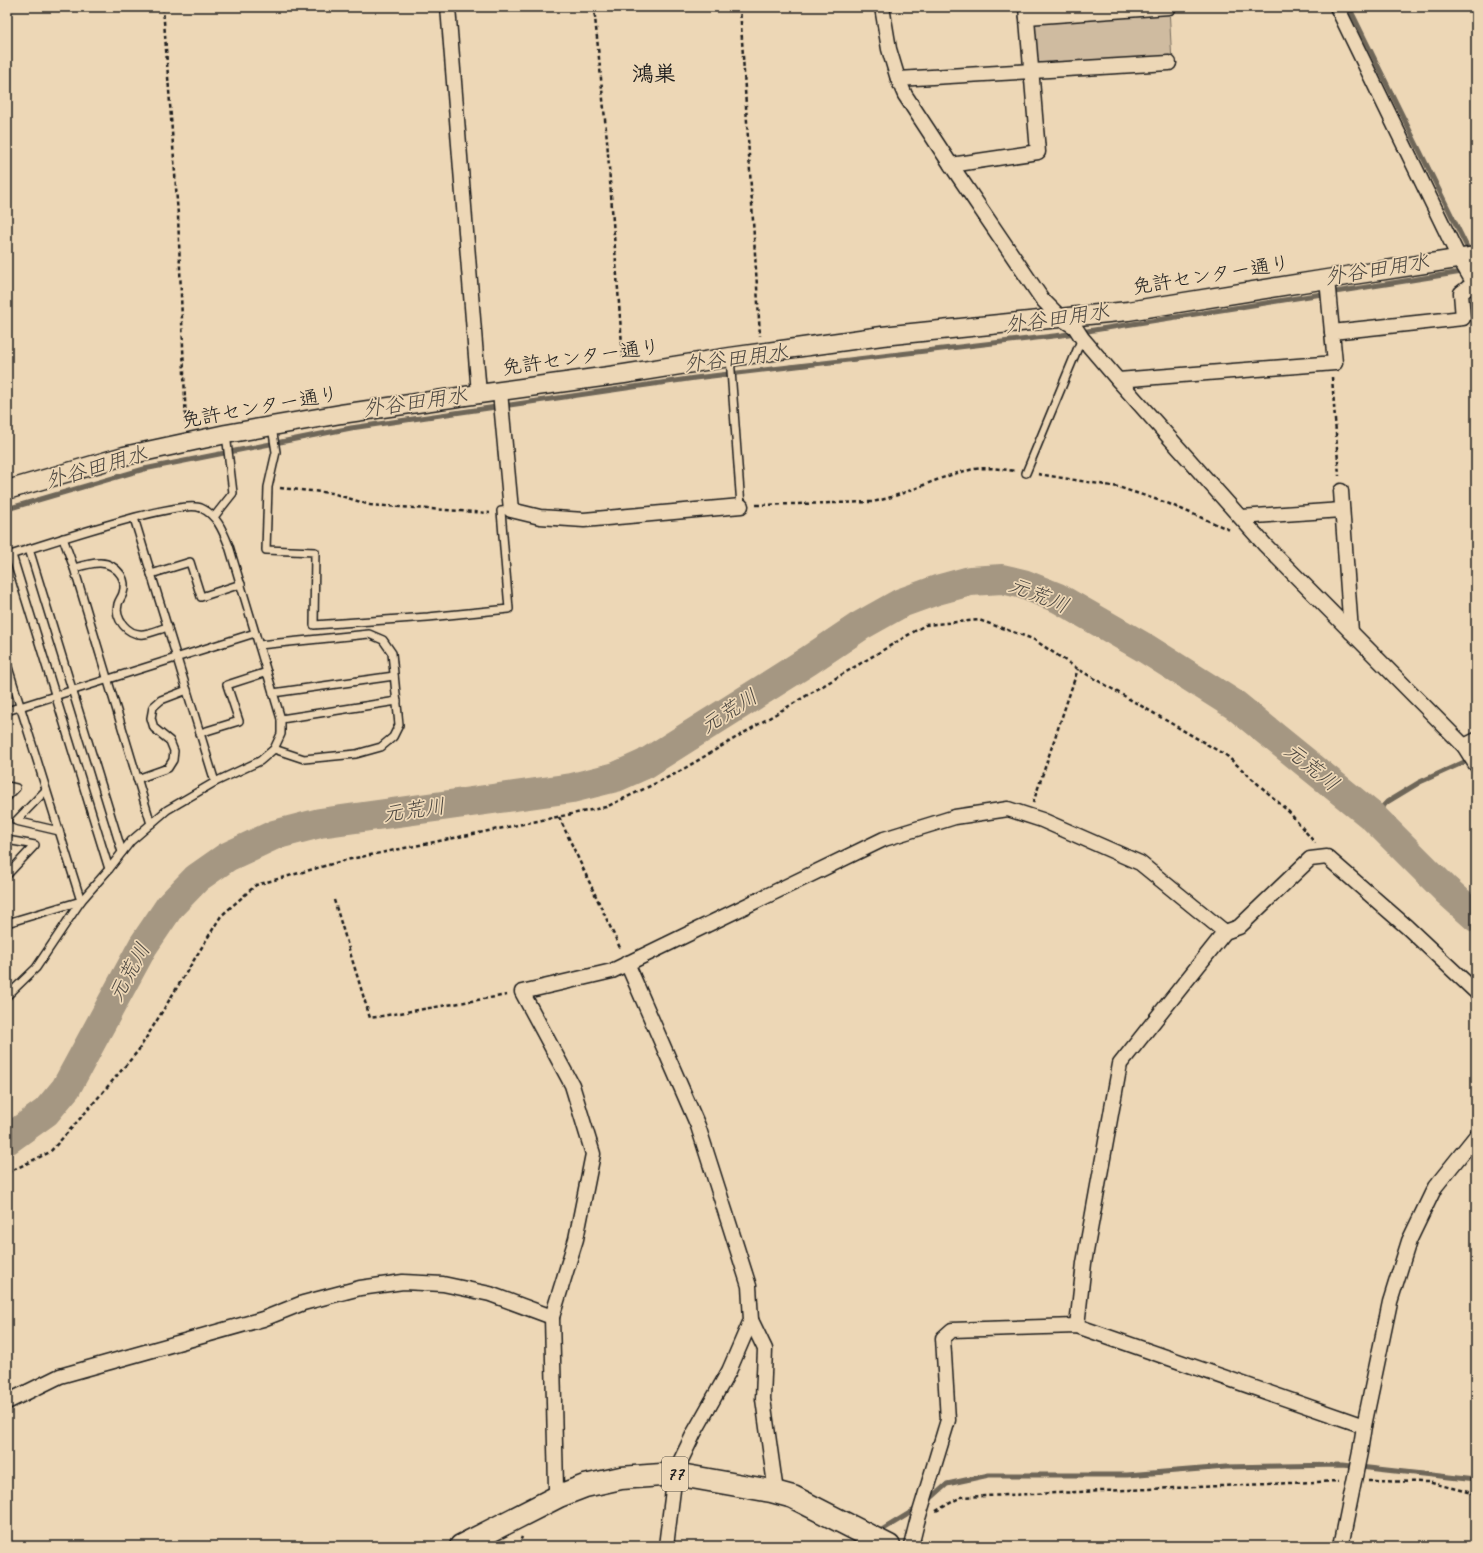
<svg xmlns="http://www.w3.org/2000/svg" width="1483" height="1553" font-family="Caveat,'Klee One',sans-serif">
<rect width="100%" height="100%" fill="#edd7b6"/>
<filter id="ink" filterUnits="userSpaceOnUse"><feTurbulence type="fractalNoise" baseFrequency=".025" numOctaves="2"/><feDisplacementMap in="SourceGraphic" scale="8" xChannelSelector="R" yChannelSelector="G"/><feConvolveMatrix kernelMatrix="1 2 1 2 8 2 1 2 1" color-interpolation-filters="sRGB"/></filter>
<g filter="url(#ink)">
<!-- green -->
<path fill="#cfbba0" stroke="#766c5e" d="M 1169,7 L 1172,63 L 1031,70 L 1027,17 Z"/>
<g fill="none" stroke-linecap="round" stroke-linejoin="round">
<!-- stream -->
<g stroke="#6e6659" stroke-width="5">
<path d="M 1349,7 L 1470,253 L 1476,270"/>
<path d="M 7,509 L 144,469 L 351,428 L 695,378 L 1062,335 L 1475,270"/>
<path d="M 1373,817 L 1387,802 L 1420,782 L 1471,759"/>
<path d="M 928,1501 L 947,1484 L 989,1475 L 1127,1475 L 1226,1467 L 1342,1465 L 1476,1480"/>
<path d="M 877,1533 L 918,1508"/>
<path d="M 856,1546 L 865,1541"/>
</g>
<!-- river -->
<path stroke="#a59782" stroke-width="30" d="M 7,1140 L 46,1112 L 66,1088 L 143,946 L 170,906 L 197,878 L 227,857 L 274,835 L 320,823 L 572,788 L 616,777 L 645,764 L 808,661 L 860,626 L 901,603 L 937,590 L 970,581 L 1002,579 L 1023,584 L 1058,598 L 1145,648 L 1235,705 L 1373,817 L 1446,890 L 1476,917"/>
<defs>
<g id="service">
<path d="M 730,357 L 741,506"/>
<path d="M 272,427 L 276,452 L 268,487 L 266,550 L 315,552 L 314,625 L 428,617 L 509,609 L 501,511 L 511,510"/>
<path d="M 1026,473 L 1082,338"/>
<path d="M 214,517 L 233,493 L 226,434"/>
<path d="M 134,518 L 215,782"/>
<path d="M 63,538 L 74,568 L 151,824"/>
<path d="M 29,549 L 122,852"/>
<path d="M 12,555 L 109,869"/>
<path d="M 7,556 C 37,547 180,498 201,508 C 217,515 223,531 229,546 L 281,719 L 281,734 L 274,749 L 260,761 L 215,782 L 167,810 L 131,841 L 109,869 L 81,901 L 36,968 L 7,996"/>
<path d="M 74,568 C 91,563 109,557 121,575 C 124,580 125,587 123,593 C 122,597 119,600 118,604 C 114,619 128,636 144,634 C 152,633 160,629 168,627"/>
<path d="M 151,574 L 190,562 L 201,597 L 241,584"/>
<path d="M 259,645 L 369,634 L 383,640 L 392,653 L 399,725 L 393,737 L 381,747 L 356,754 L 304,759 L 274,749"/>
<path d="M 7,664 L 81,901 L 7,923"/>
<path d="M 273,693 L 394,676"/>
<path d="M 7,711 L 255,633"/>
<path d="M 281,719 L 397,701"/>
<path d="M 200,733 L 239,721 L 227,685 L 267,672"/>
<path d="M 137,779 L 168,768 L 173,760 L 174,751 L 170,741 L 154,728 L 151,718 L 153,707 L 161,700 L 187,690"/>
<path d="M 7,786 L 16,788 L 7,797"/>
<path d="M 46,790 L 16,821 L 59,831"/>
<path d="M 7,840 L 35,845 L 7,875"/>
</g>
<g id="minor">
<path d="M 448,7 L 479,394"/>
<path d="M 882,7 L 889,49 L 898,79 L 905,95 L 951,165 L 1042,299 L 1062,319 L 1075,327 L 1082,338 L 1118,380 L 1265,545 L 1464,746 L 1476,765"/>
<path d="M 1337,7 L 1459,258 L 1476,287"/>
<path d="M 1027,17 L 1169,7"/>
<path d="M 898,79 L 1169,63"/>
<path d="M 951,165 L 1038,152 L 1026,7"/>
<path d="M 1327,279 L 1332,332"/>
<path d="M 1118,380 L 1335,363 L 1332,332 L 1463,318 L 1461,293 L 1474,283"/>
<path d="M 500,392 L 511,510 L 540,517 L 584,520 L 741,506"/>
<path d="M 1341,491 L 1351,632"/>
<path d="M 1241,517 L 1342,510"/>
<path d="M 1464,746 L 1476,740"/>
<path d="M 627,963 L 698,1126 L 749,1286 L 751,1320 L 729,1371 L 694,1433 L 680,1462 L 675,1474 L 666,1546"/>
<path d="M 751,1320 L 765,1349 L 763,1399 L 776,1492"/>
<path d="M 1077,1326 L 1084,1263 L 1120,1064 L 1225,932 L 1239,927 L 1310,859 L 1327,857 L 1407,927 L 1476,992"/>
<path d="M 7,1402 L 60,1376 L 263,1319 L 303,1303 L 360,1288 L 403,1282 L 443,1284 L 490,1294 L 552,1317"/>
<path d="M 559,1496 L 556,1488 L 552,1317 L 576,1239 L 593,1154 L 572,1085 L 522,992 L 612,971 L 884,839 L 955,817 L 1008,809 L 1042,820 L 1140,863 L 1225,932"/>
<path d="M 911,1546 L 917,1522 L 948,1420 L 943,1338 L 952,1330 L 1077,1326 L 1364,1426"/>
<path d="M 1341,1546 L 1360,1452 L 1364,1426 L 1390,1302 L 1409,1241 L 1435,1187 L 1476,1136"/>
</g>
<path id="tertiary" d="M 7,490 L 124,456 L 226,434 L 341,414 L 479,394 L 624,374 L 730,357 L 882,336 L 1128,311 L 1327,279 L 1476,256"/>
<path id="primary" d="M 461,1546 L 559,1496 L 585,1486 L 621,1478 L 675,1474 L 771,1491 L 793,1497 L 889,1546"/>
</defs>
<!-- service casing -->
<use href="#service" stroke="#1c1c1c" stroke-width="10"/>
<!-- minor casing -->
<use href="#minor" stroke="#1c1c1c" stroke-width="17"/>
<!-- tertiary casing -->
<use href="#tertiary" stroke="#1c1c1c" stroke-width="21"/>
<!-- primary casing -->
<use href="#primary" stroke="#1c1c1c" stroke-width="25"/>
<!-- path -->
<g stroke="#1c1c1c" stroke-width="2.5" stroke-dasharray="4 3" stroke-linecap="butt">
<path d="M 163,7 L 178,215 L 186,426"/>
<path d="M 594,7 L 607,140 L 623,358"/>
<path d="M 740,7 L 760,336"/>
<path d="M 1332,377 L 1339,476"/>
<path d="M 1038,474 L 1118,487 L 1167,503 L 1230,530"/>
<path d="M 280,488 L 332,493 L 370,505 L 490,513"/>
<path d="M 756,505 L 872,502 C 908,495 939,475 975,469 C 989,467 1002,469 1015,471"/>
<path d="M 1033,803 L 1078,669"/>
<path d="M 559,817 L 621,950"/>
<path d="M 334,900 L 370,1018 L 507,995"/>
<path d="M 7,1173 L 50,1152 L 85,1113 L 138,1051 L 221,916 L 256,885 L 346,860 L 606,807 L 675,774 L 925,625 L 979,620 L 1033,639 L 1078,669 L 1227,756 L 1289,812 L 1315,843"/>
<path d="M 1368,1481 L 1428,1482 L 1476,1494"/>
<path d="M 936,1511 L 961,1497 L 1339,1481"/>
<path d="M 518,1546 L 522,1537"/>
</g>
<!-- service -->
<use href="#service" stroke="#edd7b6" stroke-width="7"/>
<!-- minor -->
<use href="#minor" stroke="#edd7b6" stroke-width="14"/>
<!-- tertiary -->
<use href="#tertiary" stroke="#edd7b6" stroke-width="18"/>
<!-- primary -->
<use href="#primary" stroke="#edd7b6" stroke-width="22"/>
</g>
</g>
<g text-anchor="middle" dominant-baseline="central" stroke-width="3.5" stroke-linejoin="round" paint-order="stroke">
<!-- shield labels -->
<rect fill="#edd7b6" stroke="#5b544a" stroke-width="1" x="662" y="1457" width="26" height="34" rx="3"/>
<g font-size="19" font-weight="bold" fill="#1c1c1c">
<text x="675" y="1474">77</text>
</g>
<!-- street labels -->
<g font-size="20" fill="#1c1c1c" stroke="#edd7b6">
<text transform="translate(1211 275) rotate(-9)">免許センター通り</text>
<text transform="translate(581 357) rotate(-8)">免許センター通り</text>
<text transform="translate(260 407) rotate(-10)">免許センター通り</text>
</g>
<!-- water labels -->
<g font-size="21" font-style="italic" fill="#4c4740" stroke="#edd7b6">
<text transform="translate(1377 269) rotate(-9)">外谷田用水</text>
<text transform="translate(1057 318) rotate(-8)">外谷田用水</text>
<text transform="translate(736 358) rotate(-7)">外谷田用水</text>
<text transform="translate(415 402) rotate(-8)">外谷田用水</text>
<text transform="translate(96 467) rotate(-16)">外谷田用水</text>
<text transform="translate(1039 595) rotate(22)">元荒川</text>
<text transform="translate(729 711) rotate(-32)">元荒川</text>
<text transform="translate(1312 767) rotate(39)">元荒川</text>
<text transform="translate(414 810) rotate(-8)">元荒川</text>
<text transform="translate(129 972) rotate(-61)">元荒川</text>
</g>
<!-- quarter labels -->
<g font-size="22" font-weight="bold" fill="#1c1c1c" stroke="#edd7b6">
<text x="654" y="74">鴻巣</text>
</g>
</g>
<!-- margin -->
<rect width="1483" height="1553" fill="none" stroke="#edd7b6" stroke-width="24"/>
<rect x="12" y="12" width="1459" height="1529" fill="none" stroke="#1c1c1c" stroke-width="1.5" filter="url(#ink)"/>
</svg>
